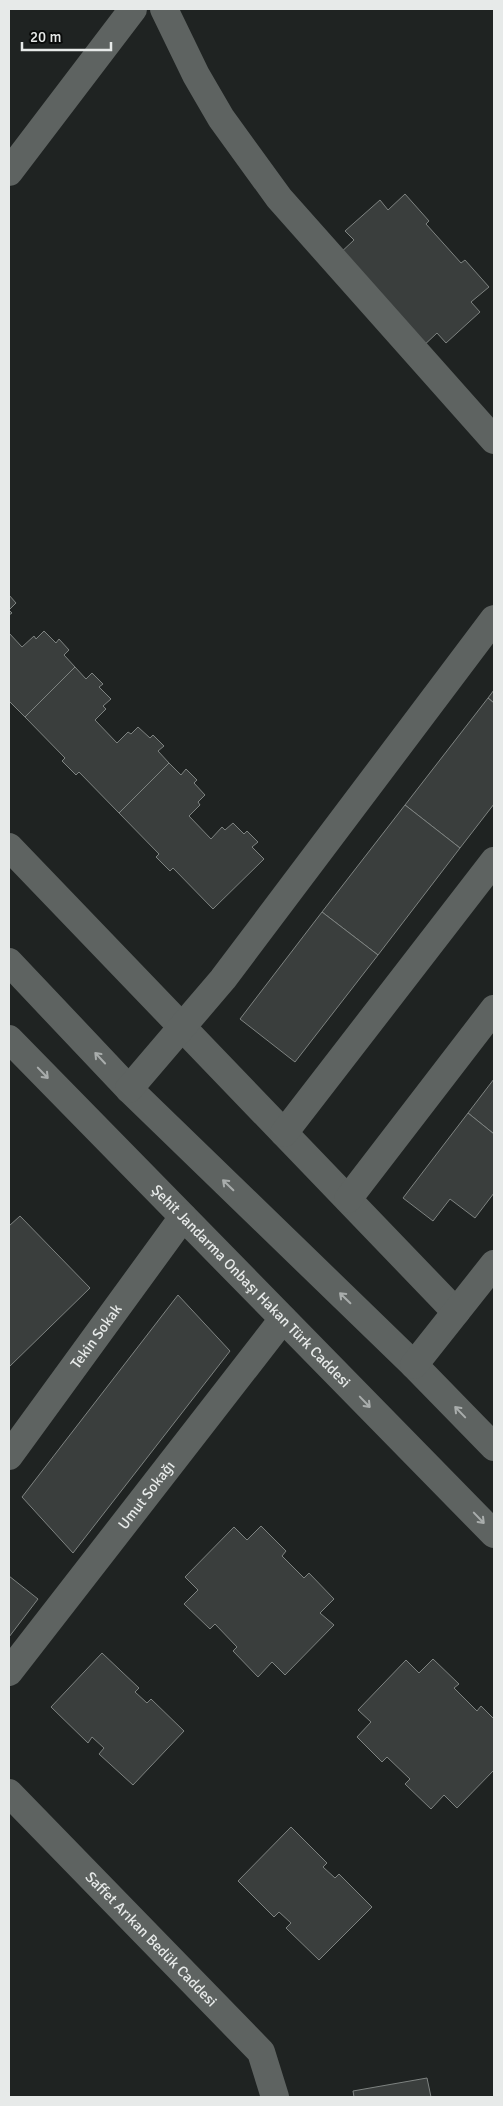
<svg xmlns="http://www.w3.org/2000/svg" width="503" height="2106" font-family="Signika,sans-serif">
<rect width="100%" height="100%" fill="#1f2322"/>
<!-- building -->
<g fill="#3a3e3d" stroke="#7e8381">
<path d="M 405,194 L 429,221 L 426,224 L 461,263 L 465,260 L 489,287 L 471,302 L 480,312 L 446,343 L 437,333 L 420,349 L 337,256 L 354,240 L 345,231 L 380,200 L 388,210 Z"/>
<path d="M 9,595 L 16,603 L 9,610 L 12,613 L 9,615 Z"/>
<path d="M 44,631 L 56,643 L 59,639 L 69,650 L 64,655 L 75,667 L 25,717 L 9,701 L 9,633 L 22,647 L 34,636 L 36,639 Z"/>
<path d="M 75,667 L 86,679 L 92,673 L 103,684 L 99,687 L 111,699 L 103,706 L 106,709 L 95,720 L 117,743 L 128,732 L 131,734 L 138,727 L 150,738 L 153,735 L 164,746 L 158,751 L 169,763 L 119,813 L 79,772 L 76,775 L 62,761 L 65,758 L 25,717 Z"/>
<path d="M 494,690 L 494,703 L 488,698 Z"/>
<path d="M 488,698 L 494,703 L 494,804 L 460,848 L 405,805 Z"/>
<path d="M 169,763 L 181,775 L 186,769 L 197,780 L 194,783 L 205,795 L 198,802 L 200,805 L 189,816 L 211,839 L 222,827 L 225,830 L 233,823 L 244,834 L 247,831 L 258,842 L 252,847 L 264,859 L 213,909 L 173,868 L 170,871 L 156,857 L 159,854 L 119,813 Z"/>
<path d="M 405,805 L 460,848 L 378,955 L 322,912 Z"/>
<path d="M 322,912 L 378,955 L 295,1062 L 240,1019 Z"/>
<path d="M 494,1079 L 494,1134 L 468,1113 Z"/>
<path d="M 468,1113 L 494,1134 L 494,1193 L 475,1218 L 450,1199 L 433,1221 L 403,1198 Z"/>
<path d="M 20,1216 L 90,1288 L 9,1367 L 9,1226 Z"/>
<path d="M 178,1295 L 230,1351 L 73,1553 L 22,1497 Z"/>
<path d="M 261,1526 L 286,1551 L 282,1556 L 304,1578 L 309,1573 L 334,1599 L 320,1613 L 334,1625 L 285,1675 L 272,1662 L 258,1677 L 233,1651 L 237,1647 L 215,1624 L 210,1629 L 184,1604 L 198,1590 L 185,1577 L 234,1527 L 247,1540 Z"/>
<path d="M 9,1576 L 38,1599 L 9,1637 Z"/>
<path d="M 102,1653 L 139,1688 L 135,1692 L 147,1703 L 151,1699 L 184,1731 L 133,1785 L 99,1754 L 104,1748 L 92,1737 L 88,1743 L 51,1707 Z"/>
<path d="M 433,1659 L 459,1684 L 454,1688 L 477,1711 L 481,1706 L 494,1719 L 494,1770 L 457,1808 L 444,1795 L 431,1809 L 405,1784 L 410,1779 L 387,1757 L 382,1762 L 357,1737 L 371,1722 L 358,1710 L 406,1660 L 419,1673 Z"/>
<path d="M 291,1827 L 327,1863 L 323,1867 L 335,1878 L 339,1874 L 372,1907 L 319,1960 L 286,1928 L 291,1923 L 279,1912 L 274,1917 L 238,1881 Z"/>
<path d="M 427,2078 L 431,2097 L 354,2097 L 353,2091 Z"/>
</g>
<g fill="none" stroke-linecap="round" stroke-linejoin="round">
<!-- street -->
<g stroke="#5e6361" stroke-width="28">
<path d="M 164,9 L 196,75 L 221,118 L 279,198 L 494,440"/>
<path d="M 9,172 L 133,9"/>
<path d="M 9,847 L 456,1312"/>
<path d="M 9,962 L 129,1089 L 414,1365 L 494,1447"/>
<path id="s1" d="M 9,1039 L 494,1534"/>
<path d="M 129,1089 L 223,979 L 494,619"/>
<path d="M 284,1133 L 494,861"/>
<path d="M 348,1199 L 494,1009"/>
<path d="M 414,1365 L 494,1264"/>
<path id="s2" d="M 9,1456 L 183,1217"/>
<path id="s3" d="M 9,1672 L 283,1319"/>
</g>
<!-- secondary -->
<path stroke="#5e6361" stroke-width="28" id="s4" d="M 9,1793 L 261,2052 L 275,2097"/>
</g>
<!-- one-way arrows -->
<defs><path id="oneway-shaft" d="M-6 0H5M1.5-3L5.5 0L1.5 3" fill="none" stroke-width="1.6" stroke-linecap="round" stroke-linejoin="round" transform="scale(1.25)"/></defs>
<g stroke="#a9adac">
<use href="#oneway-shaft" transform="translate(100 1058) rotate(-133)"/>
<use href="#oneway-shaft" transform="translate(43 1073) rotate(46)"/>
<use href="#oneway-shaft" transform="translate(228 1185) rotate(-136)"/>
<use href="#oneway-shaft" transform="translate(345 1298) rotate(-136)"/>
<use href="#oneway-shaft" transform="translate(365 1402) rotate(46)"/>
<use href="#oneway-shaft" transform="translate(460 1412) rotate(-134)"/>
<use href="#oneway-shaft" transform="translate(479 1518) rotate(46)"/>
</g>
<g text-anchor="middle" dominant-baseline="central" stroke-width="4" stroke-linejoin="round" paint-order="stroke">
<!-- street labels -->
<g font-size="15" fill="#e7eae9" stroke="#0a0c0b">
<text stroke="none"><textPath href="#s1" startOffset="346">Şehit Jandarma Onbaşı Hakan Türk Caddesi</textPath></text>
<text stroke="none"><textPath href="#s2" startOffset="148">Tekin Sokak</textPath></text>
<text stroke="none"><textPath href="#s3" startOffset="224">Umut Sokağı</textPath></text>
<text stroke="none"><textPath href="#s4" startOffset="204">Saffet Arıkan Bedük Caddesi</textPath></text>
</g>
</g>
<!-- border -->
<rect width="503" height="2106" fill="none" stroke="#e7eae9" stroke-width="20"/>
<!-- scale -->
<path d="M22 42v8h89v-8" fill="none" stroke="#e7eae9" stroke-width="2.5"/>
<text x="30" y="42" font-size="15" fill="#e7eae9" stroke="#0a0c0b" stroke-width="4" paint-order="stroke">20 m</text>
</svg>
